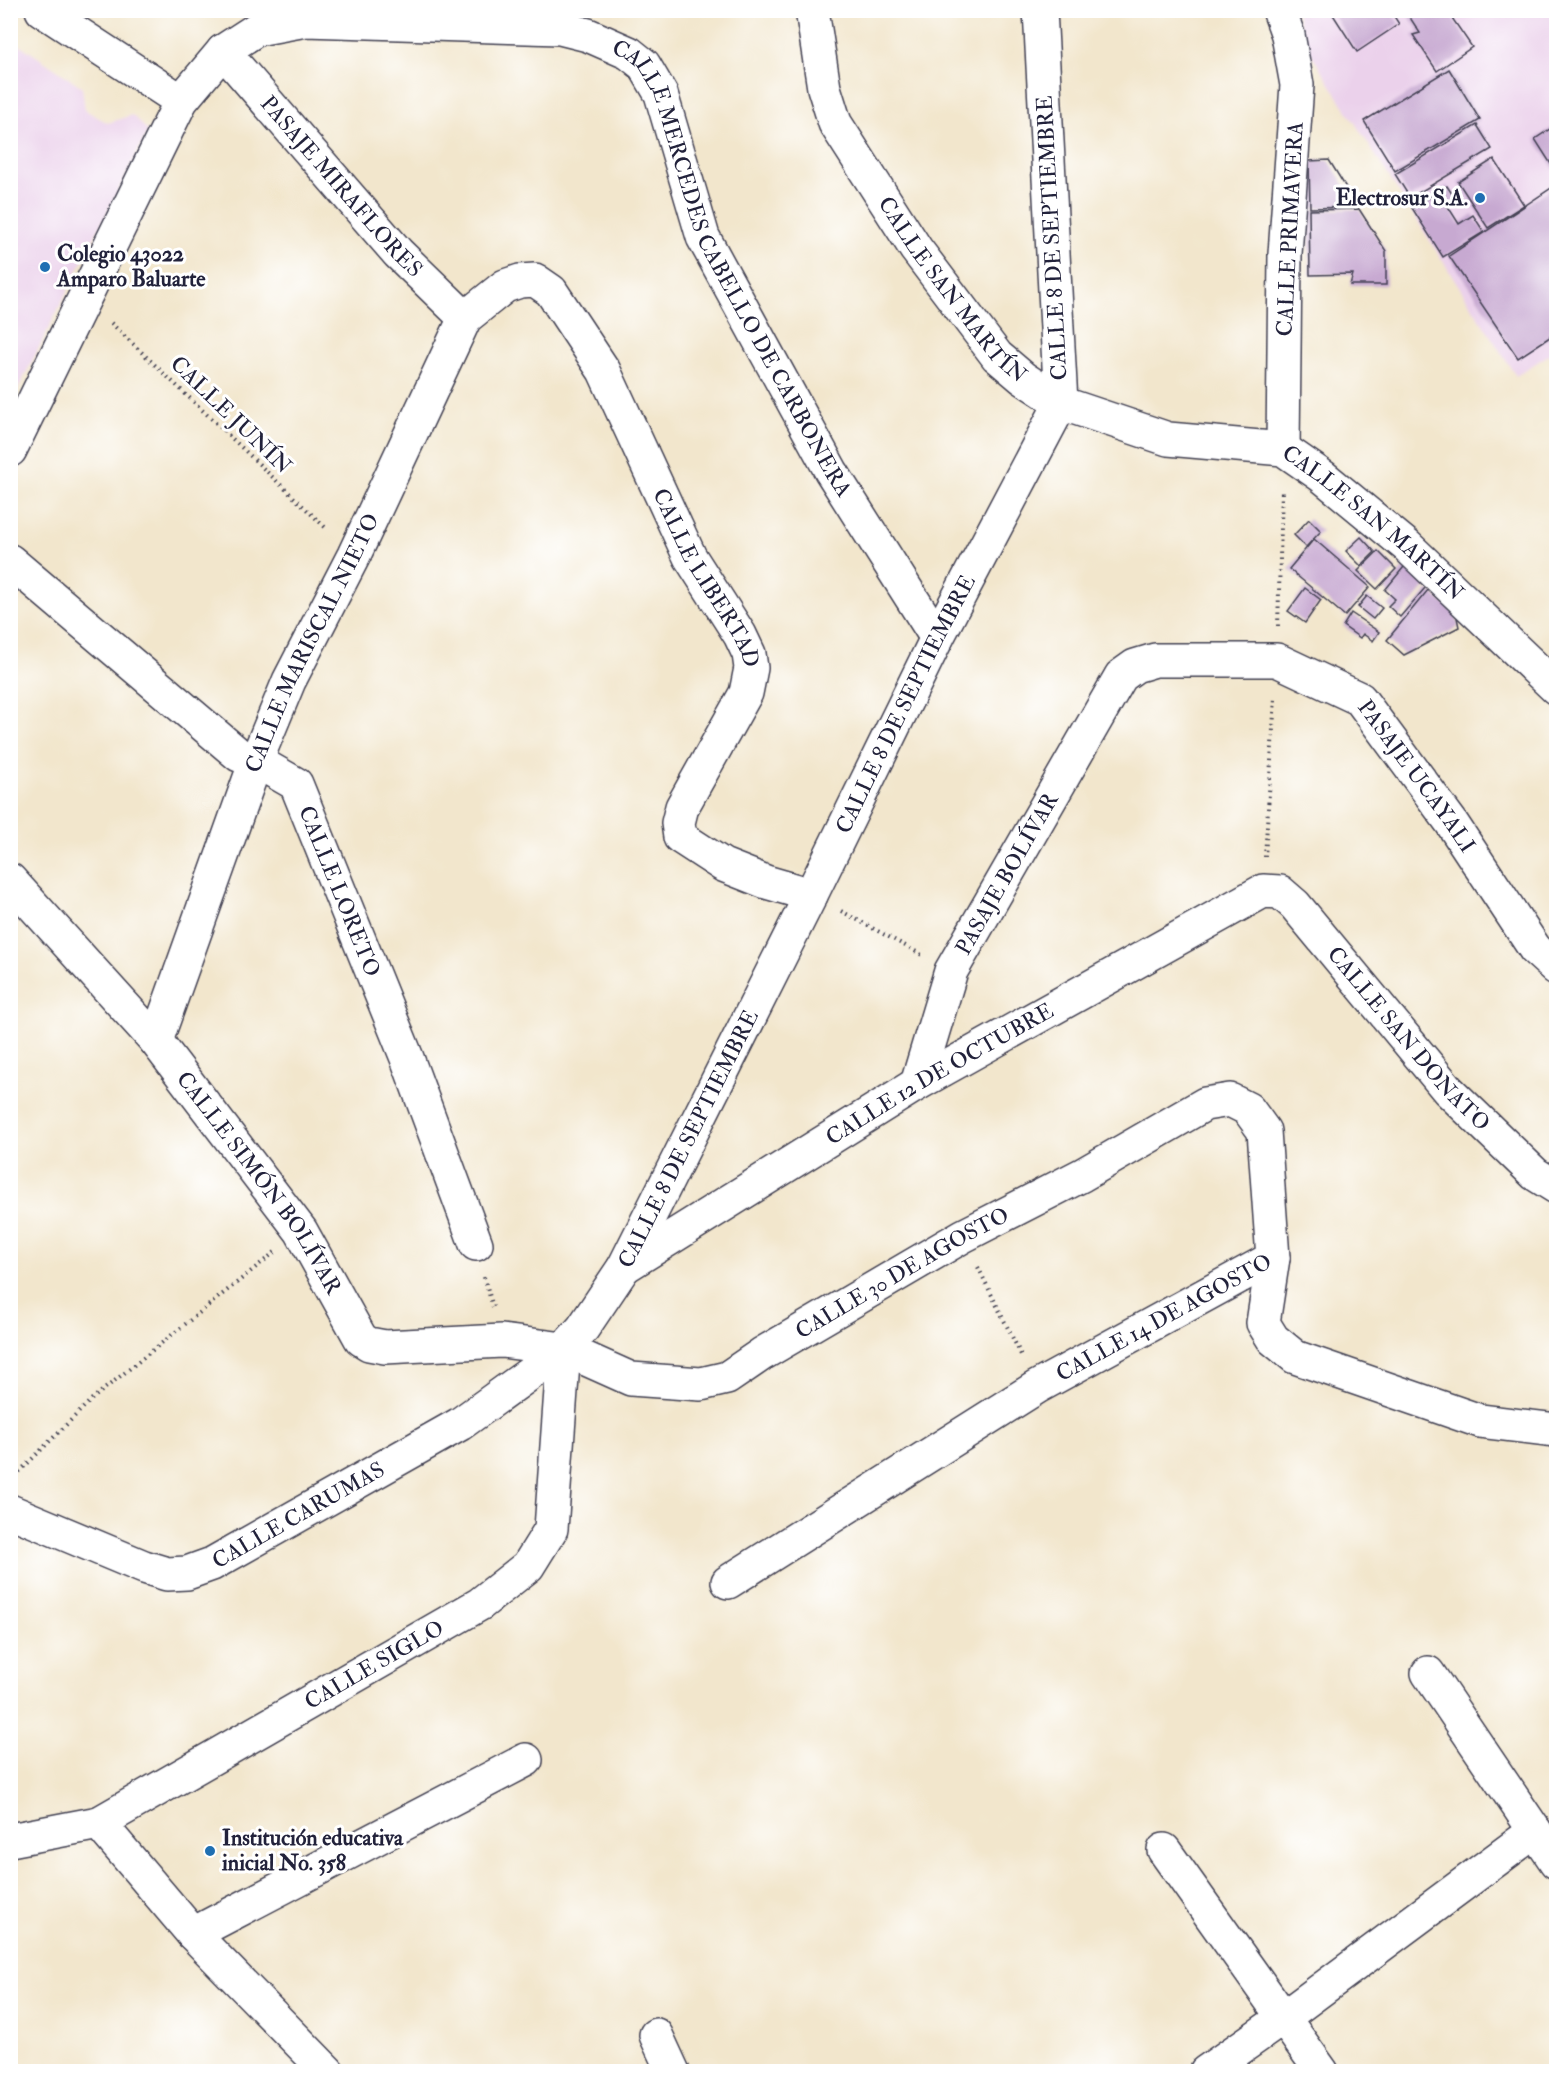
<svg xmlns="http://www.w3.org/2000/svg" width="1567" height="2082" font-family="'IM FELL Double Pica',serif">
<rect width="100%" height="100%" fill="#fff"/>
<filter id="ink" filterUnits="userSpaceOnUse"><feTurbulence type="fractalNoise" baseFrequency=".0167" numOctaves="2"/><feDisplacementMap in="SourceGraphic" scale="12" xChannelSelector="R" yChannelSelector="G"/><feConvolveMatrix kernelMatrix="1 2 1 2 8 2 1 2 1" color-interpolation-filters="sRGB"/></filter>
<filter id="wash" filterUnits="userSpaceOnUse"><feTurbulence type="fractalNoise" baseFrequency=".008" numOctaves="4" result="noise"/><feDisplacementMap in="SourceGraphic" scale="24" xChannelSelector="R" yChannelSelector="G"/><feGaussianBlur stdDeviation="1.35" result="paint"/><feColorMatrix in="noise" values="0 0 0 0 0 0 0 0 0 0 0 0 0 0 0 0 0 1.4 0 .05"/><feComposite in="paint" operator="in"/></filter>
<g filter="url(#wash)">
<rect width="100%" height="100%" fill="#f2e6cc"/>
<!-- built -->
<g fill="#ebd1eb">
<path d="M 1296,11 L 1556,11 L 1556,350 L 1516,376 L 1306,46 Z"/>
<path d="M 11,39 L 82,87 L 85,110 L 108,123 L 132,115 L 148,131 L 11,403 Z"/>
</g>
<g id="blocks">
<!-- building -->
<g fill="#c7a9d1">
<path d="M 1330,10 L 1390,10 L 1399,24 L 1357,52 Z"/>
<path d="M 1405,10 L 1464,10 L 1452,18 L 1472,47 L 1437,71 L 1413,35 L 1420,33 Z"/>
<path d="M 1449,69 L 1480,120 L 1395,171 L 1364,121 Z"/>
<path d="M 1477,125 L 1492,149 L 1410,198 L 1395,174 Z"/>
<path d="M 1556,125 L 1556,172 L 1535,139 Z"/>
<path d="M 1494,159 L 1524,205 L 1488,228 L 1458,182 Z"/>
<path d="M 1329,160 L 1358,207 L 1310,208 L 1309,161 Z"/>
<path d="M 1556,185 L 1556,333 L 1518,358 L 1449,256 Z"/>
<path d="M 1447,186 L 1456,200 L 1447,205 L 1459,224 L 1473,215 L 1484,232 L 1443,257 L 1412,208 Z"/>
<path d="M 1359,209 L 1386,251 L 1386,285 L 1350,285 L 1353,274 L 1310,275 L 1309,210 Z"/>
<path d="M 1309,519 L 1321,531 L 1306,547 L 1294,535 Z"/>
<path d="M 1361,537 L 1375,552 L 1361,566 L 1346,551 Z"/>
<path d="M 1314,539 L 1370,587 L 1345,616 L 1289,569 Z"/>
<path d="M 1378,551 L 1396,569 L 1377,589 L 1358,571 Z"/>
<path d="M 1408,562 L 1431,581 L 1400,617 L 1388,606 L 1395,599 L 1385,590 Z"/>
<path d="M 1305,588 L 1321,600 L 1305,623 L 1288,611 Z"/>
<path d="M 1428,590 L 1456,613 L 1459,627 L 1404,655 L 1387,640 Z"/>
<path d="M 1367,596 L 1382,608 L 1373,619 L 1358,607 Z"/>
<path d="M 1351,613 L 1379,632 L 1373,641 L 1363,634 L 1360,638 L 1343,626 Z"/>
</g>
</g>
</g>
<g filter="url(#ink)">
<use href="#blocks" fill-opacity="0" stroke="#413f51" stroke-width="1.5"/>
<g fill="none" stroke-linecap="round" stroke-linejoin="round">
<defs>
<g id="minor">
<path d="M 42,10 L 181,101"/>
<path id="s1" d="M 812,10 L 824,88 L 835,123 L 916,249 L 997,356 L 1023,378 L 1061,403 L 1168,439 L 1283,449 L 1322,476 L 1407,546 L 1556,688"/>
<path d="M 1279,10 L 1288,35 L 1297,85 L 1285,254 L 1283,449"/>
<path id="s2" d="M 223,51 L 398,253 L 465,318"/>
<path id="s3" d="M 10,450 L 181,101 L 223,51 L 257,29 L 306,20 L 560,28 L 588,35 L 629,53 L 644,65 L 661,94 L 703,237 L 831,471 L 937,638"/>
<path id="s4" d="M 10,561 L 239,755 L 256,761 L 296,784 L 407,1058 L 476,1244"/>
<path id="s5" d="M 10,880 L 156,1041 L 301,1231 L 361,1339 L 369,1344 L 385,1347 L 502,1341 L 564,1349 L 631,1379 L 701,1384 L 727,1378 L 762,1354 L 963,1236 L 1082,1175 L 1205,1104 L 1230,1100 L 1248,1109 L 1264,1131 L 1273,1258 L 1263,1323 L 1273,1339 L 1295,1357 L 1480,1421 L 1556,1430"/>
<path id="s6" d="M 156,1041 L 256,761 L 289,681 L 354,555 L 465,318 L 505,286 L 520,281 L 535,280 L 551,291 L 604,371 L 690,557 L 740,635 L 749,654 L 751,668 L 746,693 L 682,807 L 678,823 L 680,837 L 723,865 L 766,882 L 811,895"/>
<path id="s7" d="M 917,1084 L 951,971 L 1121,676 L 1135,666 L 1155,660 L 1277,660 L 1360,699 L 1451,822 L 1535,949 L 1556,968"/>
<path id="s8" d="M 624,1267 L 917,1084 L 1263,891 L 1280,892 L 1295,905 L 1448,1090 L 1535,1174 L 1556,1187"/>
<path id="s9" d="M 10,1511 L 144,1567 L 167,1574 L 187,1573 L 212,1564 L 460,1424 L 564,1349 L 583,1328 L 624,1267 L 811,895 L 937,638 L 1061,403 L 1040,10"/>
<path id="s10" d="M 728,1582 L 1037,1387 L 1273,1258"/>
<path d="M 1428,1673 L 1556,1862"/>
<path d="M 99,1823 L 193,1934 L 328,2072"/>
<path id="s11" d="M 10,1840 L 99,1823 L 480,1604 L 528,1566 L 551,1529 L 564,1349"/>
<path d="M 1164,1850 L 1322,2072"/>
<path d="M 193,1934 L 526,1760"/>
<path d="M 656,2035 L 673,2072"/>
<path d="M 1206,2072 L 1283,2018 L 1535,1831"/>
</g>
</defs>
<!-- minor casing -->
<use href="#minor" stroke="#413f51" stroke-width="36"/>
<!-- path -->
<g stroke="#413f51" stroke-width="4" stroke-dasharray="1.5 4.5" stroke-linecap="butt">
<path d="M 111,323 L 327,529"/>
<path d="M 1278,626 L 1282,490"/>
<path d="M 1265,857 L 1275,697"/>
<path d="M 841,911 L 922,955"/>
<path d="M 978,1267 L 1022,1357"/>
<path d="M 484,1277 L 493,1307"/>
<path d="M 15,1476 L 92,1399 L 275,1252"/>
</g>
<!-- minor -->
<use href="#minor" stroke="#fff" stroke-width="33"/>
</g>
</g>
<!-- markers -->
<g fill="#1f6fb2" stroke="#fff" stroke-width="2">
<circle cx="1480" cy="198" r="6"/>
<circle cx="45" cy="267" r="6"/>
<circle cx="210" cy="1851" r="6"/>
</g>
<g text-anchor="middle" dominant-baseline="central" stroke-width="6" stroke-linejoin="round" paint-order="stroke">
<!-- street labels -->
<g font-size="22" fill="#22223b" stroke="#fff">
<text stroke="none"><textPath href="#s2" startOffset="180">PASAJE MIRAFLORES</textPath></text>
<text transform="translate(1290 229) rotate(-87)">CALLE PRIMAVERA</text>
<text transform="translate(1052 238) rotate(-93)">CALLE 8 DE SEPTIEMBRE</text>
<text stroke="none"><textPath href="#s3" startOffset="1112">CALLE MERCEDES CABELLO DE CARBONERA</textPath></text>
<text stroke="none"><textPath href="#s1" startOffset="320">CALLE SAN MARTÍN</textPath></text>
<text transform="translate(231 415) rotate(44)">CALLE JUNÍN</text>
<text stroke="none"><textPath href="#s1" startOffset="824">CALLE SAN MARTÍN</textPath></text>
<text stroke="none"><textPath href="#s6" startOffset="1216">CALLE LIBERTAD</textPath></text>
<text stroke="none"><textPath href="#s6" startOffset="428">CALLE MARISCAL NIETO</textPath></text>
<text stroke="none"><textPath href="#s9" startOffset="1360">CALLE 8 DE SEPTIEMBRE</textPath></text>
<text stroke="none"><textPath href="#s7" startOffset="806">PASAJE UCAYALI</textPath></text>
<text stroke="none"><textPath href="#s7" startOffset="230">PASAJE BOLÍVAR</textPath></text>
<text stroke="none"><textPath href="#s4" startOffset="480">CALLE LORETO</textPath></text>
<text stroke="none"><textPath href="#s8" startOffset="954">CALLE SAN DONATO</textPath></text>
<text stroke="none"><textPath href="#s8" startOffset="370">CALLE 12 DE OCTUBRE</textPath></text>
<text stroke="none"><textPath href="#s9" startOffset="874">CALLE 8 DE SEPTIEMBRE</textPath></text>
<text stroke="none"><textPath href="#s5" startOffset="393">CALLE SIMÓN BOLÍVAR</textPath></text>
<text stroke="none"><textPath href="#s5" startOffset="1160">CALLE 30 DE AGOSTO</textPath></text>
<text stroke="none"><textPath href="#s10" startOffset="510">CALLE 14 DE AGOSTO</textPath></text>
<text stroke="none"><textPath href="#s9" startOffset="315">CALLE CARUMAS</textPath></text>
<text stroke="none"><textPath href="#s11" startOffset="408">CALLE SIGLO</textPath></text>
</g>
<!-- poi labels -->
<g font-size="22" font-weight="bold" fill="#22223b" stroke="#fff" text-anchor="start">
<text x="1468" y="198" text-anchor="end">Electrosur S.A.</text>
<text x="57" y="254">Colegio 43022<tspan x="57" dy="25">Amparo Baluarte</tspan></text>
<text x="222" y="1838">Institución educativa<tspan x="222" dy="25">inicial No. 358</tspan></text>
</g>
</g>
<!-- margin -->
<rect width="1567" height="2082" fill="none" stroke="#fff" stroke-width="36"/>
</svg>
